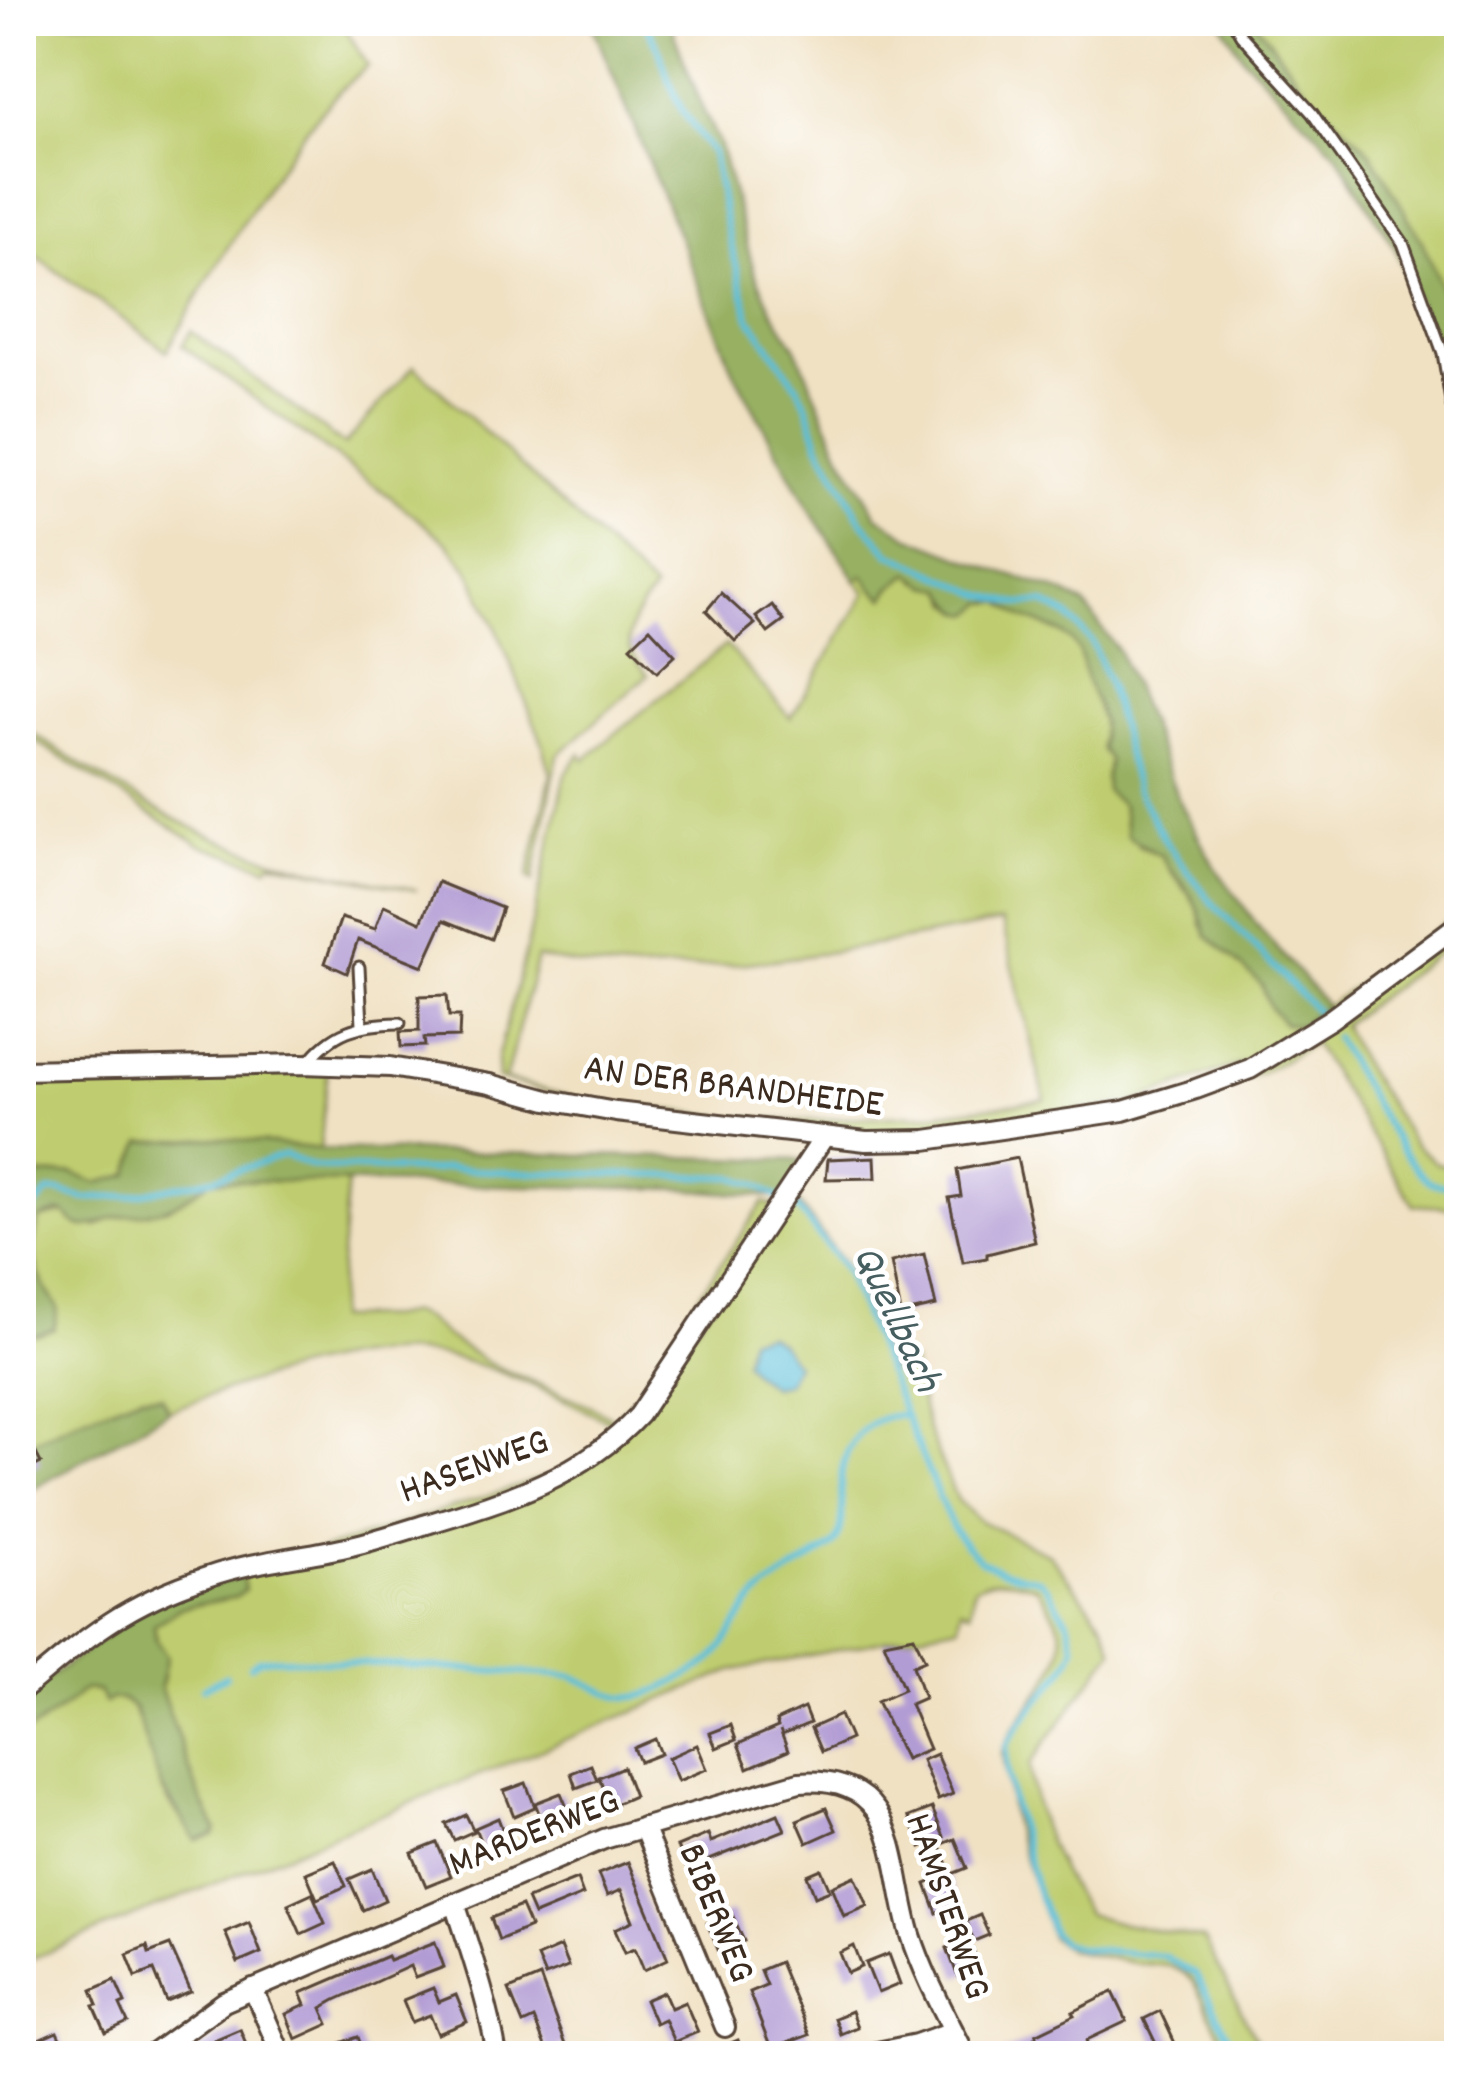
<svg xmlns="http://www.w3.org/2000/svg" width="1480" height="2077" font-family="Dekko,sans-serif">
<rect width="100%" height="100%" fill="#fff"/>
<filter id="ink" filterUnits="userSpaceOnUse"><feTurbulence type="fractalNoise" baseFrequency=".00833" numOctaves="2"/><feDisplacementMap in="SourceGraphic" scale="24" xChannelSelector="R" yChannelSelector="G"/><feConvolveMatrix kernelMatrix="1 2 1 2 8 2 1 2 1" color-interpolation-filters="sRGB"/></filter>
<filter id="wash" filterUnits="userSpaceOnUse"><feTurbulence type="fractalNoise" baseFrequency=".004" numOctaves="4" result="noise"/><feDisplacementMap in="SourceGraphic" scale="48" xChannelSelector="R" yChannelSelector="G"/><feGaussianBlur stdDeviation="2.7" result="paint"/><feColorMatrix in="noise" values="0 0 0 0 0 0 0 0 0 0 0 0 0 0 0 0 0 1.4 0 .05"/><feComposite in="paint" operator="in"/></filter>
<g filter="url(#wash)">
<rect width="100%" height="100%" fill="#f0e1c3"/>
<!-- green -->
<g fill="#bfcd6f" stroke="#7d7c46" stroke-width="3" fill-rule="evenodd">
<path d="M 21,21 L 341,21 L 368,66 C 318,105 286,156 252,209 C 222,255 194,303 167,351 L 21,245 Z"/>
<path d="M 1255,21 L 1459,21 L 1459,354 L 1441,287 L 1422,242 L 1370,151 L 1307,91 Z"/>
<path d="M 191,331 L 344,445 L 414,366 L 654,590 C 643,606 624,627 630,648 C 633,657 643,668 648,675 L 558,755 L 533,881 L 528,877 L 551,774 L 542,742 L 497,629 L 469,570 L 447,542 L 392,498 L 182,346 Z"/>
<path d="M 910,573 L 919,582 L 946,589 L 952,604 L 1001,602 L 1023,617 L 1060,632 L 1072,641 L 1079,651 L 1087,683 L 1096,703 L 1102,723 L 1101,749 L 1109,761 L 1105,779 L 1122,805 L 1124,824 L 1139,846 L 1162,856 C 1172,881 1200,896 1202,925 L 1262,985 L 1266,997 L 1300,1025 L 1459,914 L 1459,918 L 1348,1001 L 1262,1056 L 1132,1103 L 905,1136 L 611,1107 L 498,1079 L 497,1059 L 525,955 L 566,773 L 581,753 L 585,760 C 630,719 679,683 726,645 L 791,718 L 866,593 L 856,580 L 863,574 L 873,589 L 886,597 L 889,590 ZM 1002,922 L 1045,1100 L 927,1114 L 797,1121 L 726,1117 L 584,1100 L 505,1080 L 537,958 C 567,962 598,970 628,970 C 754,969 879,945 1002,922 Z"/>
<path d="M 21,726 C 92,772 167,822 247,850 C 301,870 361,878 417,890 L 272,862 L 268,867 L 200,845 L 21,732 Z"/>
<path d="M 1459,929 L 1459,937 L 1342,1025 L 1360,1060 L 1414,1144 L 1436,1163 L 1459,1169 L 1459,1208 L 1414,1205 L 1313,1043 L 1261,1073 L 1146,1113 L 1194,1095 Z"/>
<path d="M 328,1069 L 320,1149 L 220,1138 L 130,1175 L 97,1183 L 72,1173 L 21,1187 L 21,1076 Z"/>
<path d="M 211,1180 L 347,1181 L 336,1318 L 390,1317 L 411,1313 L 426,1319 L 445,1336 L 488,1363 L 591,1406 L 615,1419 L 646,1386 L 701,1292 L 764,1202 L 774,1206 L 621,1427 C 566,1401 490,1361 430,1354 C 352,1344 241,1384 168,1411 L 162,1396 L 141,1395 L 86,1416 L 21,1447 L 21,1336 L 58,1309 C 38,1275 26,1258 40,1219 L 65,1213 L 97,1227 L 112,1218 L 171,1207 Z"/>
<path d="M 793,1196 L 844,1264 L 890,1370 L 912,1362 L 927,1428 L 957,1500 L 980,1521 L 1049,1554 L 1104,1624 L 1114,1650 L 1030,1764 C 1032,1818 1057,1869 1087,1914 L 1123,1924 L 1203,1939 L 1265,2056 L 1231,2056 L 1194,1983 L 1184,1973 L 1169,1966 L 1134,1963 L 1070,1950 L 1051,1937 L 1013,1825 L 1002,1753 C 1014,1711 1078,1667 1058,1622 C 1053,1610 1044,1599 1037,1588 C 1016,1579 994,1575 974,1588 L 970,1612 L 961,1608 L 959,1625 L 732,1671 L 21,1963 L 21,1736 C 45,1722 64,1708 85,1689 C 94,1690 123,1700 129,1704 C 138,1712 155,1769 160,1784 C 165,1799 176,1812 186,1824 L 216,1829 L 197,1790 L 160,1687 L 164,1674 L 154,1625 L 180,1608 L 236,1597 L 242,1576 L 593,1462 Z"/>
</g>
<!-- forest -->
<g fill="#97b062" stroke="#696d40" stroke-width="3">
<path d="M 591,21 L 669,21 L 703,110 L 719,143 L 754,271 L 772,310 L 796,348 L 840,452 L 877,515 L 908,536 L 992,569 L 1061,592 L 1085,605 L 1119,652 L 1179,800 L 1214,866 L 1261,930 L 1326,1005 L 1299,1026 L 1284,1023 L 1270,1008 L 1262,985 L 1207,935 C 1202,925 1203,915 1197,906 C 1192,898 1186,887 1180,880 C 1172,871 1167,868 1162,856 L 1127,836 L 1122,805 L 1106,792 L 1105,779 L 1109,761 L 1101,749 L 1102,723 L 1096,703 L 1087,683 L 1079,651 L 1072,641 L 1060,632 L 1023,617 L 1001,602 L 984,603 C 970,627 953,605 945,589 L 928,586 L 910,573 L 889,590 L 885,598 L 873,589 L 863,575 L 856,580 L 808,507 L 735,374 Z"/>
<path d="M 1221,21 L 1255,21 L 1307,91 L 1370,151 L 1422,242 L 1441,286 L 1459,354 L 1459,466 L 1420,311 L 1396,250 L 1337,154 L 1243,57 Z"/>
<path d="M 220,1138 L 320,1149 L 801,1160 L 787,1198 L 683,1189 L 211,1180 C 199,1188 185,1200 171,1206 C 154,1214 133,1214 115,1218 C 95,1223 82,1238 65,1213 L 59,1212 L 40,1219 C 26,1258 38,1276 58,1309 L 54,1329 L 37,1335 L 21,1336 L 21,1230 L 26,1227 L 21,1216 L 21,1187 L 33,1176 L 72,1173 L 97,1183 L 129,1175 L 142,1142 Z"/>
<path d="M 141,1395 L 162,1396 L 168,1411 L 21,1496 L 21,1447 L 86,1416 Z"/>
<path d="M 242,1576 L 245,1590 L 236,1597 L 180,1608 L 154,1625 L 156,1640 L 167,1656 L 160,1687 L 197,1790 L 216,1829 L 214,1835 L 196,1840 L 161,1786 L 134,1708 L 123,1700 L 112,1699 L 105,1703 L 98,1691 L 85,1689 C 64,1708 45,1722 21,1736 L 21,1698 L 152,1602 Z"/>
</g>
<!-- water -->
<path fill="#5bbfd9" stroke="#4b747c" stroke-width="3" d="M 767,1334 L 780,1343 L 795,1364 L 786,1383 L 771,1386 L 752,1371 L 744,1361 L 749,1337 Z"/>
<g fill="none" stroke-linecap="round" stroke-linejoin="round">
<!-- stream -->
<g stroke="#5bbfd9" stroke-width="6">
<path d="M 644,21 L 659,49 L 668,78 L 683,112 L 712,153 L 726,226 L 750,318 L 798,387 L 808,407 L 819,443 L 860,518 L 890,553 L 981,594 L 1019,604 L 1043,603 L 1068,616 L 1092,642 L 1108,683 L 1136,789 L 1167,844 L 1211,901 L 1316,1011"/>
<path d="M 1334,1037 C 1353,1065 1406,1170 1431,1182 C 1439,1186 1450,1185 1459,1186"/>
<path d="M 21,1231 L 26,1216 L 49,1192 L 60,1192 L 86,1199 L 130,1196 L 213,1178 L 285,1155 L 313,1167 L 333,1168 L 431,1171 L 448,1168 L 506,1172 L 733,1177 L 754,1184 L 797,1208 L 843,1267 L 938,1495 L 953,1528 L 966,1546 L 980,1560 L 1002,1571 L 1039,1579 L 1047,1587 L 1069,1623 L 1075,1647 L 1072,1655 L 1063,1671 L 1022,1721 L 1006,1746 L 1007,1773 L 1012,1802 L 1036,1889 L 1052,1933 L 1062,1942 L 1080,1948 L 1164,1956 L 1196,1975 L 1239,2056"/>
<path d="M 251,1666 L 258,1660 L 271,1658 L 573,1676 C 624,1701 630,1707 683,1678 C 694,1672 706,1666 714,1658 C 729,1641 738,1621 751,1604 C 766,1586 791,1573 811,1560 C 817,1555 829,1550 834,1544 C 848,1525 840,1501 841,1481 C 843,1444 866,1415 903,1415"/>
<path d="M 203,1688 L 226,1676"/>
</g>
</g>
<g id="blocks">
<!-- building -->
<g fill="#b29cd4">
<path d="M 721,593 L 755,624 L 735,641 L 706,611 Z"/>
<path d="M 772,605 L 784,621 L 768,633 L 756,617 Z"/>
<path d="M 650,628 L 675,655 L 657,672 L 631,646 Z"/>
<path d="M 438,882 L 502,908 L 491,939 L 444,920 L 423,966 L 358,940 L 347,973 L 325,963 L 341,918 L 375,929 L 384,905 L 421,922 Z"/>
<path d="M 447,995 L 449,1016 L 460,1016 L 459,1037 L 424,1038 L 425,1046 L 401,1047 L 400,1032 L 419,1031 L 419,996 Z"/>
<path d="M 875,1157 L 876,1178 L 826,1179 L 828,1159 Z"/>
<path d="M 1017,1158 L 1035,1242 L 987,1254 L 987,1258 L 963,1262 L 949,1198 L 961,1196 L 957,1170 Z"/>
<path d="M 924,1254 L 936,1306 L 901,1314 L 891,1262 Z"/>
<path d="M 21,1424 L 41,1463 L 21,1473 Z"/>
<path d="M 914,1636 L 925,1660 L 913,1665 L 924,1698 L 910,1704 L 929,1749 L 905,1759 L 877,1701 L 904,1689 L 884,1642 Z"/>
<path d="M 804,1708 L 810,1723 L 782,1735 L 780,1730 L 788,1751 L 748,1768 L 738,1744 L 778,1727 L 776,1721 Z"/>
<path d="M 840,1715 L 850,1739 L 821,1752 L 811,1728 Z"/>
<path d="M 731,1725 L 736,1740 L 716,1748 L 710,1733 Z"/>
<path d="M 655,1739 L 661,1754 L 640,1762 L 634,1748 Z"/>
<path d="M 697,1745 L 707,1769 L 678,1781 L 668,1758 Z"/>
<path d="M 936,1754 L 953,1794 L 938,1800 L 922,1760 Z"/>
<path d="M 591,1765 L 597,1780 L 576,1788 L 571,1773 Z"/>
<path d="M 623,1767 L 634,1796 L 611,1806 L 599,1777 Z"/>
<path d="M 526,1783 L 535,1807 L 514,1816 L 504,1791 Z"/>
<path d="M 561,1793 L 573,1822 L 547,1833 L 535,1803 Z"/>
<path d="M 826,1808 L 836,1830 L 807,1843 L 797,1820 Z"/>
<path d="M 932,1808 L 944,1837 L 921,1847 L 909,1817 Z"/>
<path d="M 778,1814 L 785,1830 L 687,1869 L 677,1847 L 708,1834 L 711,1842 Z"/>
<path d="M 466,1815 L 474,1831 L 454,1840 L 446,1824 Z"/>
<path d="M 498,1818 L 510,1849 L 487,1858 L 475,1828 Z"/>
<path d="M 955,1839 L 967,1868 L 952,1874 L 940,1845 Z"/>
<path d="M 437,1843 L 451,1876 L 426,1886 L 412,1853 Z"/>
<path d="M 335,1861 L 346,1886 L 317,1899 L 306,1873 Z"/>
<path d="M 628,1862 L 668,1959 L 644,1970 L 635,1948 L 625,1952 L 615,1929 L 633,1921 L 621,1890 L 607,1896 L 598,1874 Z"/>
<path d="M 372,1869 L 385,1900 L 363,1910 L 349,1879 Z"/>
<path d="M 821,1869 L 830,1890 L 815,1896 L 807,1875 Z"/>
<path d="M 948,1875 L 960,1904 L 937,1913 L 926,1884 Z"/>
<path d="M 855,1876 L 868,1906 L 844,1916 L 832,1886 Z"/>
<path d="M 577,1879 L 583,1895 L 534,1915 L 527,1899 Z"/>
<path d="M 312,1893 L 325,1923 L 301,1934 L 288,1904 Z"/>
<path d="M 521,1906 L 530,1927 L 499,1940 L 491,1918 Z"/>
<path d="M 731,1912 L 744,1941 L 719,1952 L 707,1923 Z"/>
<path d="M 980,1915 L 989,1935 L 974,1941 L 966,1921 Z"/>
<path d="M 249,1922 L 261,1953 L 238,1963 L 225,1932 Z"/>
<path d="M 969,1940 L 980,1968 L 958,1977 L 947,1948 Z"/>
<path d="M 435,1942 L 444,1967 L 415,1978 L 410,1966 L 336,2000 L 322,2008 L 329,2024 L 296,2039 L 286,2014 L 306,2005 L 301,1993 L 387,1956 L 389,1960 Z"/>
<path d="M 170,1945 L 191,1992 L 167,2002 L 154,1970 L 136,1977 L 127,1954 L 147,1946 L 149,1953 Z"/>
<path d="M 854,1946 L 862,1967 L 848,1973 L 840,1953 Z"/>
<path d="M 560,1947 L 568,1967 L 545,1976 L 537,1957 Z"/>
<path d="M 889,1954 L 900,1984 L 878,1993 L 866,1963 Z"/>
<path d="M 779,1962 L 809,2035 L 771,2049 L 749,1992 L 766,1985 L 760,1970 Z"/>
<path d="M 540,1977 L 565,2045 L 547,2052 L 534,2019 L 523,2024 L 509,1990 Z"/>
<path d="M 115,1980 L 125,2003 L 120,2005 L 128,2023 L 106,2033 L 94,2006 L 98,2005 L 92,1990 Z"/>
<path d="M 433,1988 L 439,2002 L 456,1995 L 467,2022 L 438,2034 L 430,2015 L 412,2022 L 403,2000 Z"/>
<path d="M 664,1992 L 671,2008 L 685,2002 L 698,2032 L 674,2042 L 664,2019 L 655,2023 L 645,2000 Z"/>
<path d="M 1113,1992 L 1127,2021 L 1087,2040 L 1088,2043 L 1061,2056 L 996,2056 L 1037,2036 L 1036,2034 L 1075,2015 L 1073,2012 Z"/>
<path d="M 851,2011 L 857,2027 L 840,2034 L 834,2018 Z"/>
<path d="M 1160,2011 L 1181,2056 L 1162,2056 L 1144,2019 Z"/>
<path d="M 240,2029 L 251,2056 L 183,2056 L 215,2042 L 214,2040 Z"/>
<path d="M 57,2032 L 68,2056 L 38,2056 L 32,2043 Z"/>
<path d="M 358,2037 L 365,2056 L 345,2056 L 341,2043 Z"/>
<path d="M 738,2040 L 744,2056 L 700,2056 Z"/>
</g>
</g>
</g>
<g filter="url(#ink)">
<use href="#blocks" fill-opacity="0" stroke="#564537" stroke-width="3"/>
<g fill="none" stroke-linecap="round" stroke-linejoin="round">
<defs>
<g id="lane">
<path d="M 1233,21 L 1241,35 L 1312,113 L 1403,243 L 1443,353 L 1459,449"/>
<path d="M 359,967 L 362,1024"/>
<path d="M 307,1064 C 333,1030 358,1024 400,1023"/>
</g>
<g id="street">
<path d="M 21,1070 L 302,1064 L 390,1067 L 490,1084 L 548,1100 L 616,1112 L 866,1141 L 926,1140 L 1123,1111 L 1196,1089 L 1250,1069 L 1331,1019 L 1459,924"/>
<path d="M 21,1692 C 85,1638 126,1603 207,1577 C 253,1561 303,1557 351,1546 C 377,1540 404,1531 430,1523 C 507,1500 583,1476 639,1415 L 824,1137"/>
<path d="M 643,1827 L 725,2027"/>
<path d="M 455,1903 C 471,1953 489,2004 497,2056"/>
<path d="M 253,1989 L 282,2056"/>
<path d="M 150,2056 L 224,2002 L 604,1839 L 799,1782 C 903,1775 889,1862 911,1935 C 924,1976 947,2017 966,2056"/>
<path d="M 858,2056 L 916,2044 L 953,2031"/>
</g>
</defs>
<!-- lane casing -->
<use href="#lane" stroke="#564537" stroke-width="15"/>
<!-- street casing -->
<use href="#street" stroke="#564537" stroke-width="24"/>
<!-- lane -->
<use href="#lane" stroke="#fff" stroke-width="9"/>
<!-- street -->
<use href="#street" stroke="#fff" stroke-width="18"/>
</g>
</g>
<g text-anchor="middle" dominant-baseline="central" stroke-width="9" stroke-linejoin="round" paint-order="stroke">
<!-- street labels -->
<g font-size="39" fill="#3b2a1e" stroke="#fff">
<text transform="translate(733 1089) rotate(7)">AN DER BRANDHEIDE</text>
<text transform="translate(475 1469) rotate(-20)">HASENWEG</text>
<text transform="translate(535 1835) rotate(-22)">MARDERWEG</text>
<text transform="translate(945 1907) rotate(71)">HAMSTERWEG</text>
<text transform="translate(714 1914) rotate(68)">BIBERWEG</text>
</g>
<!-- water labels -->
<g font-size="42" font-style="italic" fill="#465e5f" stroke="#fff">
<text transform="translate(894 1320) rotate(65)">Quellbach</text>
</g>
</g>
<!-- margin -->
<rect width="1480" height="2077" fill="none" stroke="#fff" stroke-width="72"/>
</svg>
